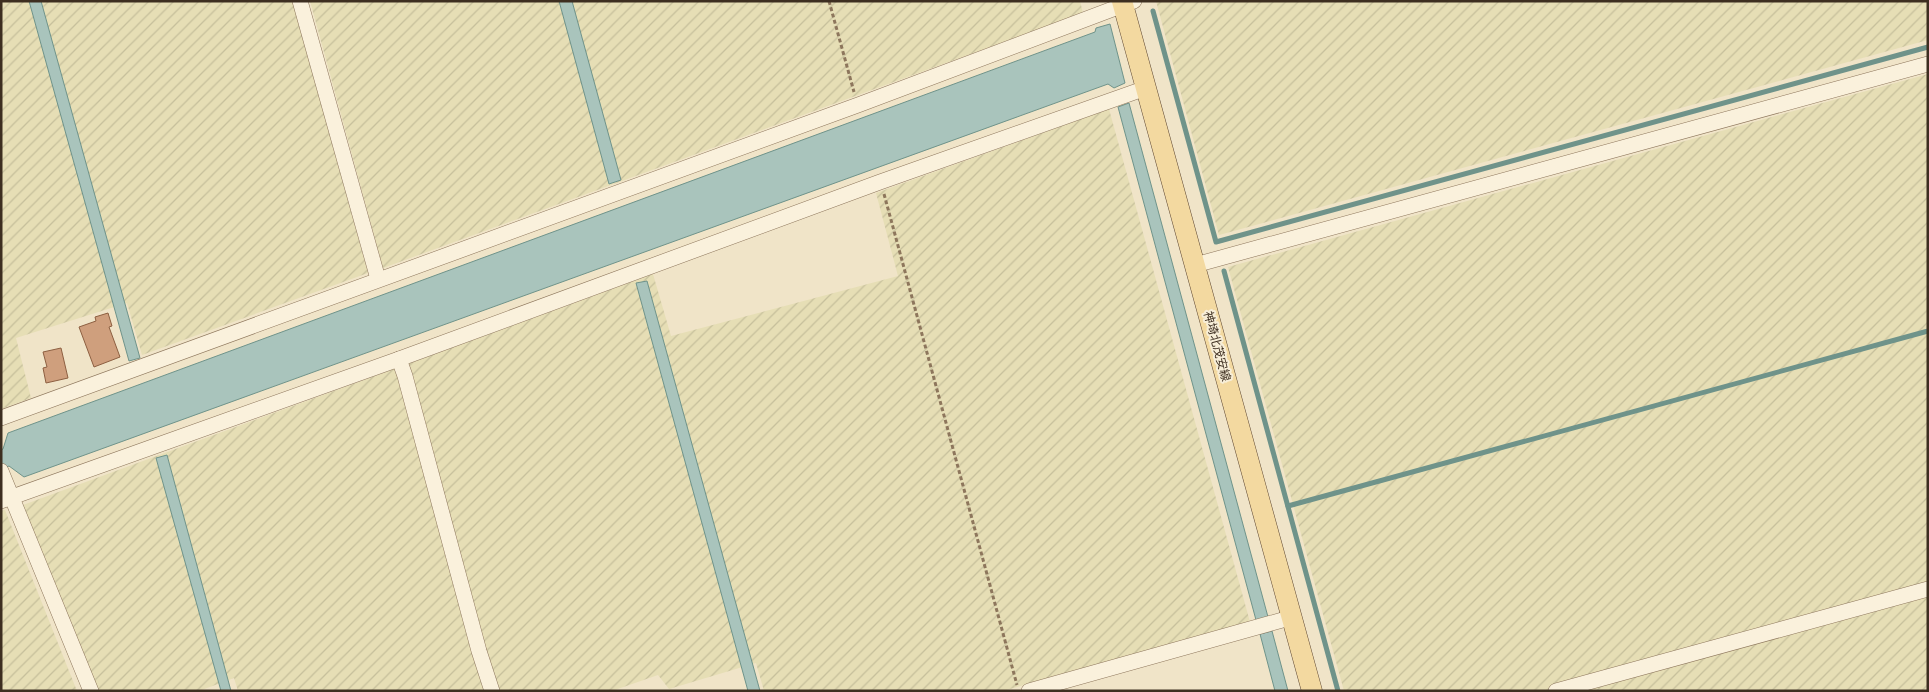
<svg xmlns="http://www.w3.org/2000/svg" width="1929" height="692" font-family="Literata,'Noto Sans JP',serif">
<defs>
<pattern id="farmland-furrows" width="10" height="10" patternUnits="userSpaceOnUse" patternTransform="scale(1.25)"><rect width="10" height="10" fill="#e6deb5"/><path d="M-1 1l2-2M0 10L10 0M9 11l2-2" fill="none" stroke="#c6bf9b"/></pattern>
</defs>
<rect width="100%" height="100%" fill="#f0e4c8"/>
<!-- farmland -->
<g fill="url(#farmland-furrows)">
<path d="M 1,1 L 293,1 L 368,273 L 142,355 L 127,303 L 16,338 L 31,398 L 1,409 Z"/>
<path d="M 310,1 L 1080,1 L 1083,13 L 383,268 Z"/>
<path d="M 1156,1 L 1928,1 L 1928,40 L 1219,235 Z"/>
<path d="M 1928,74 L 1928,691 L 1344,691 L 1228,267 Z"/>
<path d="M 1109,109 L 1250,622 L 1003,691 L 764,691 L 756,663 L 669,689 L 658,675 L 612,691 L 238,691 L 234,678 L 199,691 L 99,691 L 23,505 L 653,274 L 671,336 L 898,276 L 876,193 Z"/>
<path d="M 5,510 L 77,691 L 1,691 L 1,511 Z"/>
</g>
<!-- water -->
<g fill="#a9c4bc" stroke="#6f938a">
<path d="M 29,1 L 41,1 L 140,358 L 129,361 Z"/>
<path d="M 559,1 L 572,1 L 621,180 L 609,184 Z"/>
<path d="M 1110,24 L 1125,83 L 1114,88 L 1108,84 L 24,477 L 9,466 L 1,469 L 1,450 L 3,449 L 8,433 L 1095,32 L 1096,28 Z"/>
<path d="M 1129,103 L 1268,617 L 1256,620 L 1118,107 Z"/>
<path d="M 647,281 L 760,691 L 748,691 L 636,283 Z"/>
<path d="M 167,455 L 231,691 L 221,691 L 156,458 Z"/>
<path d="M 1272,631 L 1288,691 L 1275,691 L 1260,634 Z"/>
</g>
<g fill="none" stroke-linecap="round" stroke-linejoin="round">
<!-- stream -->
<g stroke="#6f938a" stroke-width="5">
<path d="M 1153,11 L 1216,242 L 1928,47"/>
<path d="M 1224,271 L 1338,691"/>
<path d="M 1288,506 L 1928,331"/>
</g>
</g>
<!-- building -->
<g fill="#cf9f7d" stroke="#8d5f41">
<path d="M 108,313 L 112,326 L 109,327 L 120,357 L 94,367 L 79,327 L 96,321 L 95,317 Z"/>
<path d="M 61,348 L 68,378 L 46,383 L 43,368 L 47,367 L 43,352 Z"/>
</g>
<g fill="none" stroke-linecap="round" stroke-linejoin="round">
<defs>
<g id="minor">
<path d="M 300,1 L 378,279"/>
<path d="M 1195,265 L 1928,64"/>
<path d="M 399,359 L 405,376 L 479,651 L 492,691"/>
<path d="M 1,418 L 858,105 L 1134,1"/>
<path d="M 1,471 L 91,691"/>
<path d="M 1,501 L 399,359 L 880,182 L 1146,88"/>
<path d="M 1029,691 L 1293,617"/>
<path d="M 1556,691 L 1928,589"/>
</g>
<path id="major" d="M 1122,1 L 1312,691"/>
</defs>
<!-- minor casing -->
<use href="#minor" stroke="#8d765c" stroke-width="16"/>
<!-- major casing -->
<use href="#major" stroke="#5b4430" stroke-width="21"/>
<!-- path -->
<g stroke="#8d765c" stroke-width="3" stroke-dasharray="4 2.5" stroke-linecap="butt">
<path d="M 829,1 L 854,92"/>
<path d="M 884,194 L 1017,685"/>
</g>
<!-- minor -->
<use href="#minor" stroke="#faf1dc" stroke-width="15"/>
<!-- major -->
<use href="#major" stroke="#f3d9a0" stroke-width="20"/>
</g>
<g text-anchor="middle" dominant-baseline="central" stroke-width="4" stroke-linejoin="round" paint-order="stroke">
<!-- street labels -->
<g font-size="12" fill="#3d2e20" stroke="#f7eed8">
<text transform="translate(1218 346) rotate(75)">神埼北茂安線</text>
</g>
</g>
<!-- border -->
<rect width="1929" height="692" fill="none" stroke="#3d2e20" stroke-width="5"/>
</svg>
